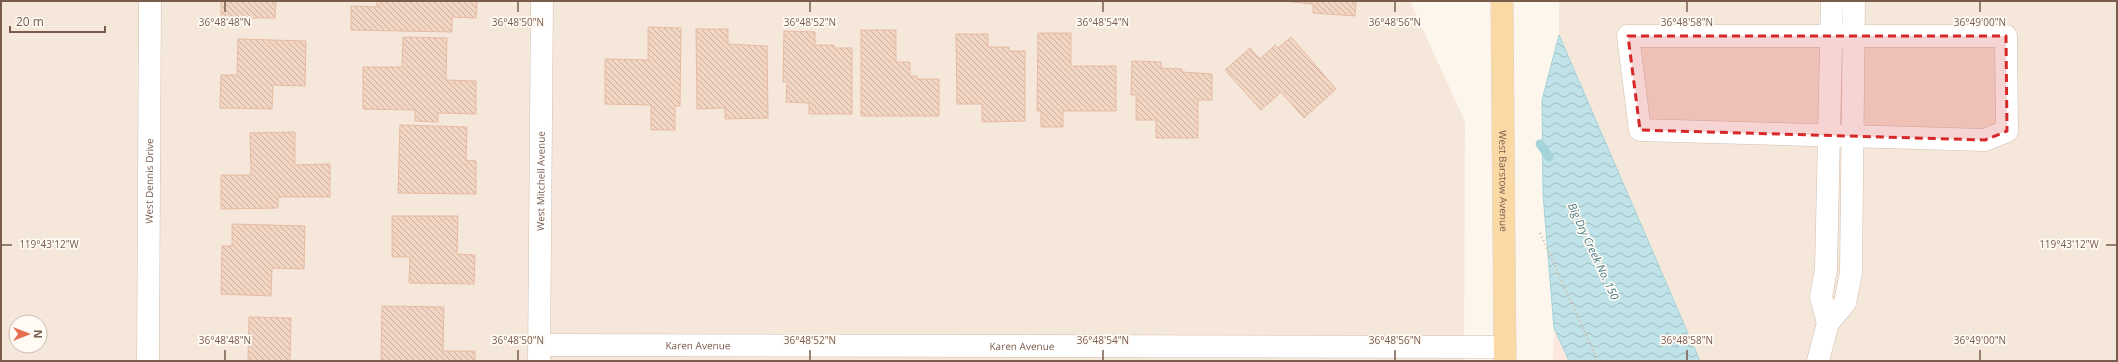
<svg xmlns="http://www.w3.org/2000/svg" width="2118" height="362" font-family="'Open Sans',sans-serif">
<defs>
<pattern id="water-waves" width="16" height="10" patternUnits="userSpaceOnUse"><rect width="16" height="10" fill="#bfe3e8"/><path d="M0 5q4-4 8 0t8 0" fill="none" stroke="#a0bbbe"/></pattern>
<pattern id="building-back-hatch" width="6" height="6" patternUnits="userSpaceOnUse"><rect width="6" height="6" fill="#f3d5c3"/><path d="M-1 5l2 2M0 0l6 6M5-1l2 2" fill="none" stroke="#cab0a1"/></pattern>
</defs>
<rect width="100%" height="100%" fill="#fdf6ec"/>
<!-- residential -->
<g fill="#f5e8da" fill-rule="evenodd">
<path d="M 1,1 L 1410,1 L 1465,122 L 1464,361 L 1,361 ZM 16,322 L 40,322 L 40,346 L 16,346 Z"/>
<path d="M 1559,1 L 2117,1 L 2117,361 L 1700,361 L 1559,35 Z"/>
</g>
<!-- commercial -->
<path fill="#fde8e0" d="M 1554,328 L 1569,361 L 1553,361 Z"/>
<!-- water -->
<path fill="url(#water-waves)" stroke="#a5d3da" d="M 1559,35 L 1700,361 L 1569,361 L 1554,328 L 1543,194 L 1542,100 Z"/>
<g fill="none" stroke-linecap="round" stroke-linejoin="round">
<!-- stream -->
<path stroke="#a5d3da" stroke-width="9" d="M 1540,144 L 1549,157"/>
</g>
<!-- building -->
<g fill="url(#building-back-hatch)" stroke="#e6bba3">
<path d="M 221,1 L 276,1 L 275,18 L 221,18 Z"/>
<path d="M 377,1 L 477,1 L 476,18 L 452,17 L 452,32 L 351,30 L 351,6 L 377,7 Z"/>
<path d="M 1282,1 L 1356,1 L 1355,16 L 1313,13 L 1313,4 Z"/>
<path d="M 648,27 L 681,28 L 680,106 L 675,106 L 675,130 L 651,130 L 651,105 L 605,104 L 605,59 L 648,60 Z"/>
<path d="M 696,29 L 728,29 L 728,44 L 767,46 L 768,118 L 725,119 L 725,108 L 697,109 Z"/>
<path d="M 861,30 L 896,30 L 896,62 L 910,62 L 910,76 L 917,76 L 917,79 L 939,79 L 939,116 L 861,116 Z"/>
<path d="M 784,31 L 815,32 L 815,45 L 834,45 L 834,48 L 852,48 L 852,114 L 809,114 L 809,103 L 786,102 L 787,82 L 783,82 Z"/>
<path d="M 1038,33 L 1071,33 L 1071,66 L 1116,66 L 1116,111 L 1063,111 L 1063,127 L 1041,127 L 1041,111 L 1037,111 Z"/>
<path d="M 956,34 L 988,34 L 988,47 L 1009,47 L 1009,51 L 1025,51 L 1025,121 L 982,122 L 982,104 L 957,104 Z"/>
<path d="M 403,37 L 447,38 L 446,80 L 476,81 L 476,114 L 438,113 L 438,122 L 415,121 L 415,110 L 363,109 L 363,67 L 402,67 Z"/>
<path d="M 1291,37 L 1336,89 L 1304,118 L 1281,92 L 1261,110 L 1225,70 L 1250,48 L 1260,59 L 1275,45 L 1278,48 Z"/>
<path d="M 238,39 L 306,41 L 305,86 L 273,85 L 272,109 L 220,108 L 221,75 L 237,75 Z"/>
<path d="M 1132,61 L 1161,62 L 1161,68 L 1182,69 L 1182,72 L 1212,74 L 1212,100 L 1198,100 L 1198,138 L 1156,138 L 1156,120 L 1136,120 L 1136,95 L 1131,95 Z"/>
<path d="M 400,125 L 467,127 L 466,160 L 476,161 L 476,194 L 398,193 Z"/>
<path d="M 295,132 L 295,165 L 330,164 L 330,197 L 278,197 L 278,208 L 221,209 L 221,175 L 251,175 L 250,133 Z"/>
<path d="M 392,216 L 458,216 L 457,254 L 475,255 L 474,284 L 409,283 L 410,257 L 392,257 Z"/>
<path d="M 232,224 L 305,226 L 304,269 L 272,268 L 271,296 L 221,294 L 222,246 L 232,246 Z"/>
<path d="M 382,306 L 444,307 L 443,351 L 475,351 L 475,361 L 381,361 Z"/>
<path d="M 249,317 L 291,318 L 290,361 L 248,361 Z"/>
</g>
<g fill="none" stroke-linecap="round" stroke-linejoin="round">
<defs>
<g id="minor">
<path d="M 1628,36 L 2006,36 L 2007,131 L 1985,140 L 1640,130 Z"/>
<path d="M 1828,323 L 1821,297 L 1826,269 L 1832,1"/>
<path id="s1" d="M 540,345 L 1505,347"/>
<path id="s2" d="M 148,361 L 150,1"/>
<path id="s3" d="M 539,361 L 542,1"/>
<path d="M 1818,361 L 1828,323 L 1845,303 L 1851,273 L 1854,1"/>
</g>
<g id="major">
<path id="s4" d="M 1502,1 L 1505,361"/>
</g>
</defs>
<!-- minor casing -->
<use href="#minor" stroke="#d1beb0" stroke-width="23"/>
<!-- major casing -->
<use href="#major" stroke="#dad1cd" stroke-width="23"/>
<!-- path -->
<path stroke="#d9b8a5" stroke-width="2.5" stroke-dasharray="1 3" stroke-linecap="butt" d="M 1540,233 L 1598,361"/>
<!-- minor -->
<use href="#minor" stroke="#fff" stroke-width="22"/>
<!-- major -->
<use href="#major" stroke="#fbd9a5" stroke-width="22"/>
</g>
<!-- marked area -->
<path fill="#d62828" fill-opacity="0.2" stroke="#d62828" stroke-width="3" stroke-dasharray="8 5" stroke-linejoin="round" d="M 1628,36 L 2006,36 L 2007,131 L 1985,140 L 1640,130 Z"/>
<!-- ticks -->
<path fill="none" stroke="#7a5c4d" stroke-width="1.5" d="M 225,2 L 225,12M 518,2 L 518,12M 810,2 L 810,12M 1103,2 L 1103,12M 1395,2 L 1395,12M 1687,2 L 1687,12M 1980,2 L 1980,12M 2,245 L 12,245M 2106,245 L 2116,245M 225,350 L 225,360M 518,350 L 518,360M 810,350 L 810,360M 1103,350 L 1103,360M 1395,350 L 1395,360M 1687,350 L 1687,360M 1980,350 L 1980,360"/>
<g text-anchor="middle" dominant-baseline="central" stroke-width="3.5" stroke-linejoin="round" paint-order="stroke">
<!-- street labels -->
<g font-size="10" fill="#7a5c4d" stroke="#fffaf3">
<text stroke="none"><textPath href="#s2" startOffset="180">West Dennis Drive</textPath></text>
<text stroke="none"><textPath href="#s3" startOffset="180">West Mitchell Avenue</textPath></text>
<text stroke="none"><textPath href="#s4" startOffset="180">West Barstow Avenue</textPath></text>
<text stroke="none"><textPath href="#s1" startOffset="158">Karen Avenue</textPath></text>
<text stroke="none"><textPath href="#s1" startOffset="482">Karen Avenue</textPath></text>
</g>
<!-- water labels -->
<g font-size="11" font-style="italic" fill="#437c86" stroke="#fffaf3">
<text transform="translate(1594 251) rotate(65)">Big Dry Creek No. 150</text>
</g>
</g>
<g font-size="10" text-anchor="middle" fill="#7a5c4d" stroke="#fffaf3" stroke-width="3.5" stroke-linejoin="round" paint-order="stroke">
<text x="225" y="26">36°48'48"N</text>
<text x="518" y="26">36°48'50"N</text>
<text x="810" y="26">36°48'52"N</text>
<text x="1103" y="26">36°48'54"N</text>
<text x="1395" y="26">36°48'56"N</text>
<text x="1687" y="26">36°48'58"N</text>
<text x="1980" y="26">36°49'00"N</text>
<text x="2069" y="248">119°43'12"W</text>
<text x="49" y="248">119°43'12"W</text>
<text x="225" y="344">36°48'48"N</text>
<text x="518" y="344">36°48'50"N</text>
<text x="810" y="344">36°48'52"N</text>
<text x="1103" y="344">36°48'54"N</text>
<text x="1395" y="344">36°48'56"N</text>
<text x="1687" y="344">36°48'58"N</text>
<text x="1980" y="344">36°49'00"N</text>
</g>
<!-- border -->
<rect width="2118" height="362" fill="none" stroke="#7a5c4d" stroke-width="4"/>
<!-- north arrow -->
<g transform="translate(28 334) rotate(90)"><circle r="19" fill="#fffaf3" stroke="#cabbb1"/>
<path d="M0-3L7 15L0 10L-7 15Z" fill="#e76f51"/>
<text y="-6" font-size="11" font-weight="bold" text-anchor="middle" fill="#7a5c4d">N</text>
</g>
<!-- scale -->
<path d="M10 26v6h95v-6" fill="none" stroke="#7a5c4d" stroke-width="2"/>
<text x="16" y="26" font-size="12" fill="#7a5c4d" stroke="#fffaf3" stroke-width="3" paint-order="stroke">20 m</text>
</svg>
